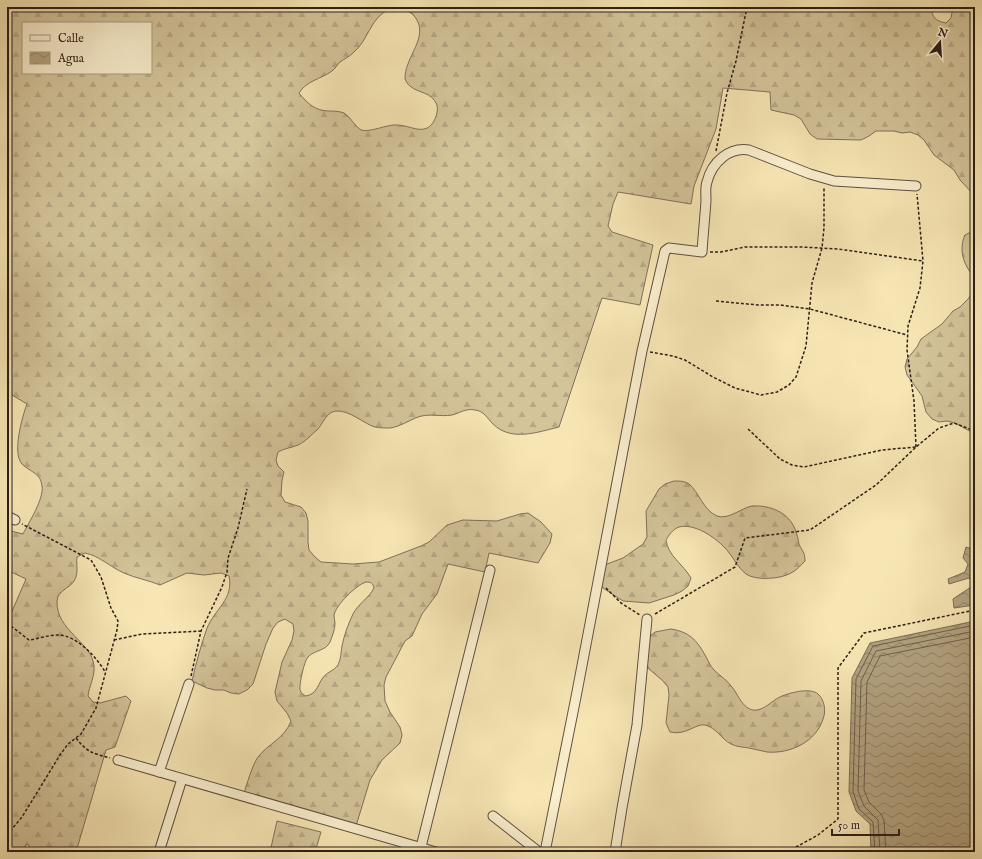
<svg xmlns="http://www.w3.org/2000/svg" width="982" height="859" font-family="'IM FELL English',serif">
<defs>
<pattern id="forest-firs" width="22" height="20" patternUnits="userSpaceOnUse"><rect width="22" height="20" fill="#d4c49a"/><path d="M5 1l3.5 6h-7zM16 11l3.5 6h-7z" fill="#b6a884"/></pattern>
<pattern id="water-waves" width="16" height="10" patternUnits="userSpaceOnUse"><rect width="16" height="10" fill="#b2a27f"/><path d="M0 5q4-4 8 0t8 0" fill="none" stroke="#918367"/></pattern>
</defs>
<rect width="100%" height="100%" fill="#f7e6b4"/>
<filter id="stains"><feTurbulence type="fractalNoise" baseFrequency=".005" numOctaves="4"/><feColorMatrix values="0 0 0 0 .2 0 0 0 0 .09 0 0 0 0 .02 0 0 0 .5 -.17"/></filter>
<radialGradient id="worn" r=".72"><stop offset=".6" stop-color="#630" stop-opacity="0"/><stop offset="1" stop-color="#630" stop-opacity=".3"/></radialGradient>
<!-- forest -->
<g fill="url(#forest-firs)" stroke="#80715a" fill-rule="evenodd">
<path d="M 7,7 L 931,7 C 932,17 935,21 946,23 L 951,18 L 953,7 L 975,7 L 975,196 L 960,180 L 954,170 L 934,155 L 924,140 L 918,135 L 910,132 L 902,133 L 894,131 L 876,131 L 869,136 L 861,140 L 817,139 L 810,134 L 801,119 L 794,115 L 771,110 L 770,92 L 723,88 L 716,129 L 694,186 L 691,204 L 618,192 L 613,204 L 608,226 L 612,232 L 653,245 L 640,305 L 602,298 L 559,427 C 538,432 511,442 493,424 C 487,418 484,411 475,410 C 466,408 460,413 452,415 C 440,417 430,413 418,417 C 410,420 399,427 390,428 C 386,428 379,428 375,427 C 364,424 350,410 336,411 C 326,412 323,424 317,430 C 311,435 305,442 298,445 C 291,448 285,448 278,452 L 276,460 L 278,466 L 284,472 L 282,480 L 281,495 L 285,502 L 301,507 L 306,513 L 308,521 L 308,542 L 309,550 L 315,557 L 321,562 L 353,564 L 379,562 L 421,546 L 429,542 L 447,525 L 463,520 L 497,521 L 520,514 L 528,513 L 541,522 L 552,534 L 550,543 L 538,563 L 489,553 L 485,572 L 448,564 L 437,594 L 422,614 L 412,636 L 405,641 L 386,677 L 384,685 L 385,701 L 390,712 L 400,727 L 402,735 L 400,743 L 382,760 L 370,780 L 356,826 L 243,795 C 247,785 252,765 258,757 C 268,744 285,738 291,721 L 287,713 L 277,701 L 275,692 L 282,662 L 292,640 L 294,631 L 293,624 L 285,619 L 278,622 L 273,628 L 266,644 L 253,684 L 247,690 L 239,694 L 231,693 L 224,690 L 215,690 L 207,688 L 192,681 C 196,663 201,645 207,628 C 215,609 234,599 229,576 L 221,573 L 204,575 L 187,573 L 160,585 C 148,580 135,578 124,573 C 110,567 100,556 85,553 L 77,557 C 76,565 79,574 74,581 C 69,589 58,590 57,601 C 56,631 92,642 94,666 C 95,677 89,686 88,696 L 93,702 L 100,703 L 126,696 L 131,701 L 115,747 L 106,750 L 76,852 L 35,852 L 27,844 L 22,852 L 7,852 L 7,623 L 26,579 L 7,570 L 7,530 L 23,534 C 29,522 44,499 42,486 C 41,473 30,472 22,464 C 12,453 22,417 27,404 L 7,392 ZM 390,9 C 399,9 409,9 415,17 C 427,33 413,49 408,64 C 406,69 405,73 405,79 C 406,81 408,85 410,86 C 419,94 431,91 437,105 C 438,109 437,115 435,119 C 426,138 411,125 397,125 C 387,124 370,133 361,130 C 354,126 351,117 344,113 C 339,111 333,111 329,111 C 315,111 307,103 299,93 C 306,81 321,79 332,71 C 335,69 337,65 340,62 C 344,59 349,57 353,53 C 369,40 370,17 390,9 ZM 23,23 L 151,23 L 151,73 L 23,73 ZM 366,582 C 371,582 373,583 374,588 C 369,598 358,604 353,614 C 348,624 344,636 342,646 C 341,652 341,659 338,665 C 334,671 326,672 322,679 C 317,687 316,694 306,696 C 303,695 301,693 300,690 C 299,685 304,661 308,657 C 314,650 326,651 330,642 C 332,637 335,629 335,624 C 335,621 334,618 334,615 C 336,605 356,585 366,582 Z"/>
<path d="M 973,231 L 975,231 L 975,283 C 973,275 968,270 965,263 C 961,254 961,243 965,235 Z"/>
<path d="M 975,285 L 975,434 L 955,423 L 947,421 L 939,422 L 932,419 L 926,412 L 922,396 L 907,375 L 905,367 L 907,359 L 917,347 L 921,339 L 942,324 L 953,311 L 960,307 L 969,298 Z"/>
<path d="M 674,481 C 679,481 685,481 689,484 C 699,492 703,510 717,516 C 729,520 741,508 752,506 C 770,505 788,512 795,529 C 797,534 798,539 799,544 C 802,551 805,552 805,561 C 801,565 797,570 791,573 C 781,579 756,581 746,574 C 737,567 733,556 725,548 C 715,537 694,523 679,527 C 673,529 669,535 666,540 C 668,556 683,564 691,578 L 688,586 L 682,591 L 674,595 L 649,603 L 623,601 L 603,588 L 599,580 L 602,571 L 607,564 L 623,558 L 643,544 L 647,537 L 646,511 L 659,489 L 665,484 Z"/>
<path d="M 671,629 C 689,632 696,639 705,655 C 708,660 710,666 714,670 C 720,676 727,680 732,687 C 737,693 741,704 748,708 C 759,715 769,703 778,698 C 787,693 810,687 818,694 C 825,700 826,712 823,719 C 816,742 790,754 767,752 C 761,751 755,749 749,748 C 743,747 737,747 731,744 C 721,739 717,728 705,725 C 696,723 686,736 670,732 L 666,723 L 669,695 L 668,687 L 662,680 L 649,669 L 645,661 L 648,638 L 655,632 Z"/>
<path d="M 277,821 L 321,832 L 315,852 L 270,852 Z"/>
</g>
<!-- water -->
<g fill="url(#water-waves)" stroke="#7c6d56">
<path d="M 966,547 L 975,550 L 975,605 L 954,608 L 953,599 L 974,585 L 969,578 L 949,584 L 948,579 L 965,572 L 968,564 L 963,558 Z"/>
<path d="M 975,621 L 975,852 L 871,852 L 870,824 L 856,811 L 849,792 L 852,678 L 870,643 Z"/>
</g>
<g fill="none" stroke-linecap="round" stroke-linejoin="round">
<!-- shore -->
<g stroke="#6e604c" stroke-width="1">
<path d="M 875,852 L 873,822 L 859,809 L 853,792 L 856,679 L 873,646 L 975,625"/>
<path d="M 880,852 L 878,820 L 864,806 L 858,791 L 861,681 L 876,651 L 975,631"/>
<path d="M 886,852 L 884,820 L 881,814 L 869,802 L 864,790 L 867,682 L 880,656 L 975,637"/>
</g>
<defs>
<g id="minor">
<path d="M 7,516 L 15,520"/>
<path d="M 118,760 L 436,852"/>
<path d="M 159,772 L 189,684"/>
<path d="M 493,816 L 539,852"/>
<path d="M 421,847 L 490,570"/>
<path d="M 159,852 L 182,779"/>
<path d="M 545,852 L 576,697 L 642,351 L 665,251 L 669,248 L 702,252 C 703,235 705,217 706,200 C 706,194 705,187 707,182 C 712,162 729,147 749,150 L 810,174 L 834,181 L 916,186"/>
<path d="M 615,852 L 622,808 L 637,725 L 647,619"/>
</g>
</defs>
<!-- minor casing -->
<use href="#minor" stroke="#5e5040" stroke-width="11"/>
<!-- path -->
<g stroke="#2b1e19" stroke-width="1.5" stroke-dasharray="3 2" stroke-linecap="butt">
<path d="M 716,151 L 727,93 L 736,61 L 747,7"/>
<path d="M 710,252 L 721,252 L 745,247 L 802,247 L 838,249 L 923,261"/>
<path d="M 716,301 L 758,305 L 780,305 L 810,309 L 907,335"/>
<path d="M 650,352 L 673,356 L 685,360 L 713,377 L 735,388 L 761,395 L 777,392 L 789,385 L 796,377 L 806,346 L 812,283 L 822,248 L 824,228 L 824,188"/>
<path d="M 748,429 L 780,459 L 792,465 L 804,467 L 882,450 L 916,447"/>
<path d="M 916,447 L 914,401 L 907,350 L 908,326 L 920,288 L 923,261 L 917,194"/>
<path d="M 606,588 L 621,603 L 640,615"/>
<path d="M 655,614 L 735,567 L 745,538 L 810,530 L 876,485 L 916,447 L 939,428 L 954,423 L 975,431"/>
<path d="M 7,623 L 29,640 C 38,639 48,635 57,635 C 75,634 97,657 105,672"/>
<path d="M 114,640 L 142,634 L 201,631"/>
<path d="M 191,676 L 201,631 L 222,587 L 227,572 L 228,558 L 238,528 L 247,489"/>
<path d="M 76,738 C 88,753 92,753 110,758"/>
<path d="M 7,835 L 22,817 L 60,755 L 68,744 L 81,734 L 96,708 L 117,630 L 118,621 L 111,608 L 101,577 L 91,560 L 22,524"/>
<path d="M 787,852 L 818,835 L 838,819 L 838,668 L 864,633 L 975,610"/>
</g>
<!-- minor -->
<use href="#minor" stroke="#faefce" stroke-width="9"/>
</g>
<!-- margin -->
<rect width="982" height="859" fill="none" stroke="#f7e6b4" stroke-width="24"/>
<rect x="8" y="8" width="966" height="843" fill="none" stroke="#2b1e19" stroke-width="2"/>
<rect x="12" y="12" width="958" height="835" fill="none" stroke="#2b1e19"/>
<!-- legend -->
<rect x="22" y="22" width="130" height="52" fill="#faefce" stroke="#a79b86"/>
<rect x="30" y="35" width="20" height="6" fill="#faefce" stroke="#a79b86"/>
<text x="58" y="42" font-size="12" fill="#2b1e19">Calle</text>
<rect x="30" y="52" width="20" height="12" fill="url(#water-waves)" stroke="#a79b86"/>
<text x="58" y="62" font-size="12" fill="#2b1e19">Agua</text>
<!-- north arrow -->
<g transform="translate(940 42) rotate(18)" stroke="#faefce" stroke-width="3" paint-order="stroke">
<path d="M0-3L7 15L0 10L-7 15Z" fill="#2b1e19"/>
<text y="-6" font-size="11" font-weight="bold" text-anchor="middle" fill="#2b1e19">N</text>
</g>
<!-- scale -->
<path d="M832 829v6h67v-6" fill="none" stroke="#2b1e19" stroke-width="2"/>
<text x="838" y="829" font-size="12" fill="#2b1e19" stroke="#faefce" stroke-width="3" paint-order="stroke">50 m</text>
<rect width="100%" height="100%" filter="url(#stains)"/>
<rect width="100%" height="100%" fill="url(#worn)"/>
</svg>
